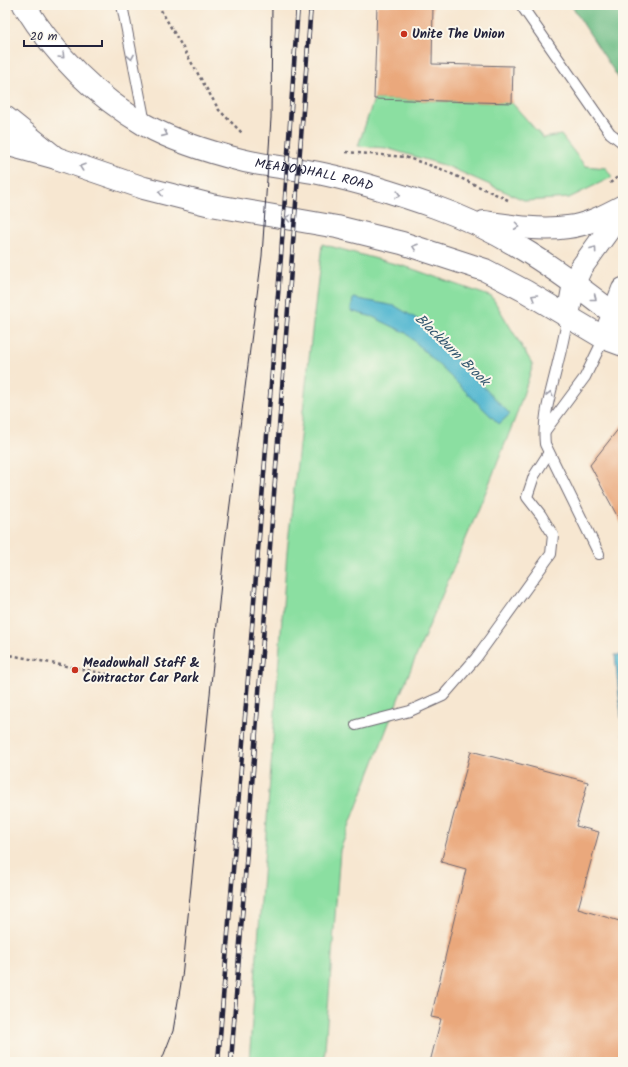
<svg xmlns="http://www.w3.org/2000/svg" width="628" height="1067" font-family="Kalam,sans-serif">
<rect width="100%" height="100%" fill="#fbf7ec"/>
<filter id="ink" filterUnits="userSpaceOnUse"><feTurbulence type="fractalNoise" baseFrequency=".025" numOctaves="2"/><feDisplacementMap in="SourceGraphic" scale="8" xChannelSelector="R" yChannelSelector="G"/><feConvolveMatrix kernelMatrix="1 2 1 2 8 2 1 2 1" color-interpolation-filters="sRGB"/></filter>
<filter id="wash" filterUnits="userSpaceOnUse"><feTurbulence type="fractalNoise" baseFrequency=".012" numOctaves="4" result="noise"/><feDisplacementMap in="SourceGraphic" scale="16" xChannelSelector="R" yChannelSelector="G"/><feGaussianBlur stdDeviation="0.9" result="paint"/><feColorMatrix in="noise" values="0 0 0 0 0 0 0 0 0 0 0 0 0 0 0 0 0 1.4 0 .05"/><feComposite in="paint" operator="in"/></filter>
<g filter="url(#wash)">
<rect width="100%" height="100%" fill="#f7e7d1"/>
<!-- green -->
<g fill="#8bdfa1" stroke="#56806e">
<path d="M 374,99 L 512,103 L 543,138 L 561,135 L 585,166 L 606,168 L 612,177 L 569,198 L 526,201 L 447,166 L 386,148 L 358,146 Z"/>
<path d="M 322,244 L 410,268 L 492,297 L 533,365 L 516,416 L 487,489 L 399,697 L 340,850 L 324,1062 L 249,1062 L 287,551 Z"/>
</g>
<!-- forest -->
<path fill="#70be87" stroke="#497061" d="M 571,5 L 623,5 L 623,85 Z"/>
<!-- water -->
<g fill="#52b7d0" stroke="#3a6c86">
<path d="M 353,298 L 395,306 L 417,319 L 510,414 L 499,424 L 406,333 L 373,317 L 351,311 Z"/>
<path d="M 615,655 L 623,655 L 623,736 Z"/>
</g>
<g id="blocks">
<!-- building -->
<g fill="#eaa87c">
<path d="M 377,5 L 433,5 L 432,64 L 513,66 L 512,103 L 374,99 Z"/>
<path d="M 623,423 L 623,527 L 590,465 Z"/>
<path d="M 471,751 L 588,782 L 576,826 L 599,832 L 578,909 L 623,922 L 623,1062 L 430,1062 L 441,1019 L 431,1017 L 466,869 L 441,862 Z"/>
</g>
</g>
</g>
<g filter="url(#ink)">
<use href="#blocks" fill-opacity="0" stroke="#6d6770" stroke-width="1"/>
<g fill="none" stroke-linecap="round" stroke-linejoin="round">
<defs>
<g id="service">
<path d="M 122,5 L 145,123"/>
<path d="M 521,5 L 610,133 L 623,143"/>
<path d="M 568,316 C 565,332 562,347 558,362 C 552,390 542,416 545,444 L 599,554"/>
<path d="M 545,431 L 585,377 L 604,338"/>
<path d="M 356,725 L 410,711 L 443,696 L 476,658 L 551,554 L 553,535 L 541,515 L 527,497 L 534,476 L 548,454"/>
</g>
<g id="tertiary">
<path d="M 5,144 L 56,158"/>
<path d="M 568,316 L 574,283 L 581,268 L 623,210"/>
<path d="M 604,338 L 623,289"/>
</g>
<g id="primary">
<path id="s1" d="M 24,5 C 54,53 95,96 145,125 C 174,141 209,152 241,160 C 268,167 296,168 323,174 C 361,182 398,194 435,207 C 503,231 558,270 614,314 L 623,325"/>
<path d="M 5,117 L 56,158 L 144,188 L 211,205 L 337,227 L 402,243 L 485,270 L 525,291 L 604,338 L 623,345"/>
<path d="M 484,222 C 511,226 540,231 568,227 C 587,225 606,215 623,206"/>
</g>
</defs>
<!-- service casing -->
<use href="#service" stroke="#6d6770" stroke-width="12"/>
<!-- tertiary casing -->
<use href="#tertiary" stroke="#6d6770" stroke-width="24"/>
<!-- primary casing -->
<use href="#primary" stroke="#6d6770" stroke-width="24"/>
<!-- path -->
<g stroke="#6d6770" stroke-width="2.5" stroke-dasharray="3 3" stroke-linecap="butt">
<path d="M 158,5 L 219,110 L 243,134"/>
<path d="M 346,152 L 405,157 L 441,169 L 508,200"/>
<path d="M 610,183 L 619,176 L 623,169"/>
<path d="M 5,654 L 137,680"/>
</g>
<!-- service -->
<use href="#service" stroke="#fff" stroke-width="10"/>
<!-- tertiary -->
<use href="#tertiary" stroke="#fff" stroke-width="22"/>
<!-- primary -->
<use href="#primary" stroke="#fff" stroke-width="22"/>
<!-- tram -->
<path stroke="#22223b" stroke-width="1" d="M 161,1062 L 173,1031 L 182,977 L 225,543 L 262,256 L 271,118 L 272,5"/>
<defs>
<g id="rail">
<path d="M 218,1062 L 281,256 L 298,5"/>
<path d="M 231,1062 L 311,5"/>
</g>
</defs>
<!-- rail casing -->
<use href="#rail" stroke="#22223b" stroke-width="4.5"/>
<!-- rail -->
<use href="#rail" stroke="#fbf7ec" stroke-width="3" stroke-dasharray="9" stroke-linecap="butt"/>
</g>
<!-- one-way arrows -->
<defs><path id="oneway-chevron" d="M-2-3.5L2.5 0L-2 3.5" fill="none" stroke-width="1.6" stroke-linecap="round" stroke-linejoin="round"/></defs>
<g stroke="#9c9ca7">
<use href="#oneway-chevron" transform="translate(62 56) rotate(46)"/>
<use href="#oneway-chevron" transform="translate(131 57) rotate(79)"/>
<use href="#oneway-chevron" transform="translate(165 134) rotate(24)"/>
<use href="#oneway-chevron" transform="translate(82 167) rotate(-161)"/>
<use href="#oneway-chevron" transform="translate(161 192) rotate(-166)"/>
<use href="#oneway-chevron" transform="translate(398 195) rotate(18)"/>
<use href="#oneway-chevron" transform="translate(288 218) rotate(-170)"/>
<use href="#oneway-chevron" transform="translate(517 226) rotate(7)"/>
<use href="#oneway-chevron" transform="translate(415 247) rotate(-161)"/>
<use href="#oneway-chevron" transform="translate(594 249) rotate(-54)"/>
<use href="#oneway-chevron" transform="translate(534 297) rotate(-149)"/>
<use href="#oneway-chevron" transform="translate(594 298) rotate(38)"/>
<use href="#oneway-chevron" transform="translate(550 394) rotate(-77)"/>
</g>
</g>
<!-- markers -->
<g fill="#c8321e" stroke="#fbf7ec" stroke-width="1.5">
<circle cx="404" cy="34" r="4"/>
<circle cx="75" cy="670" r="4"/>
</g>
<g text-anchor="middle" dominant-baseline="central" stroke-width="4" stroke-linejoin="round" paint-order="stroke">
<!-- poi labels -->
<g font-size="13" font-weight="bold" fill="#22223b" stroke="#fbf7ec" text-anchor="start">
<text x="412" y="34">Unite The Union</text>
<text x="83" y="663">Meadowhall Staff &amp;<tspan x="83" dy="15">Contractor Car Park</tspan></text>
</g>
<!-- street labels -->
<g font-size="13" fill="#22223b" stroke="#fbf7ec">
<text stroke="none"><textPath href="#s1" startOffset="349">MEADOWHALL ROAD</textPath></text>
</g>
<!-- water labels -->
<g font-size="14" font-style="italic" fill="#33566f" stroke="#fbf7ec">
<text transform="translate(452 350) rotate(44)">Blackburn Brook</text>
</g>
</g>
<!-- margin -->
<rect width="628" height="1067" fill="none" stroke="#fbf7ec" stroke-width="20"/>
<!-- scale -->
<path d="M24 40v6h78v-6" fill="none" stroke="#22223b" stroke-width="2"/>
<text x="30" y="40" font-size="12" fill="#22223b" stroke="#fbf7ec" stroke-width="3" paint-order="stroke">20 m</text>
</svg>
